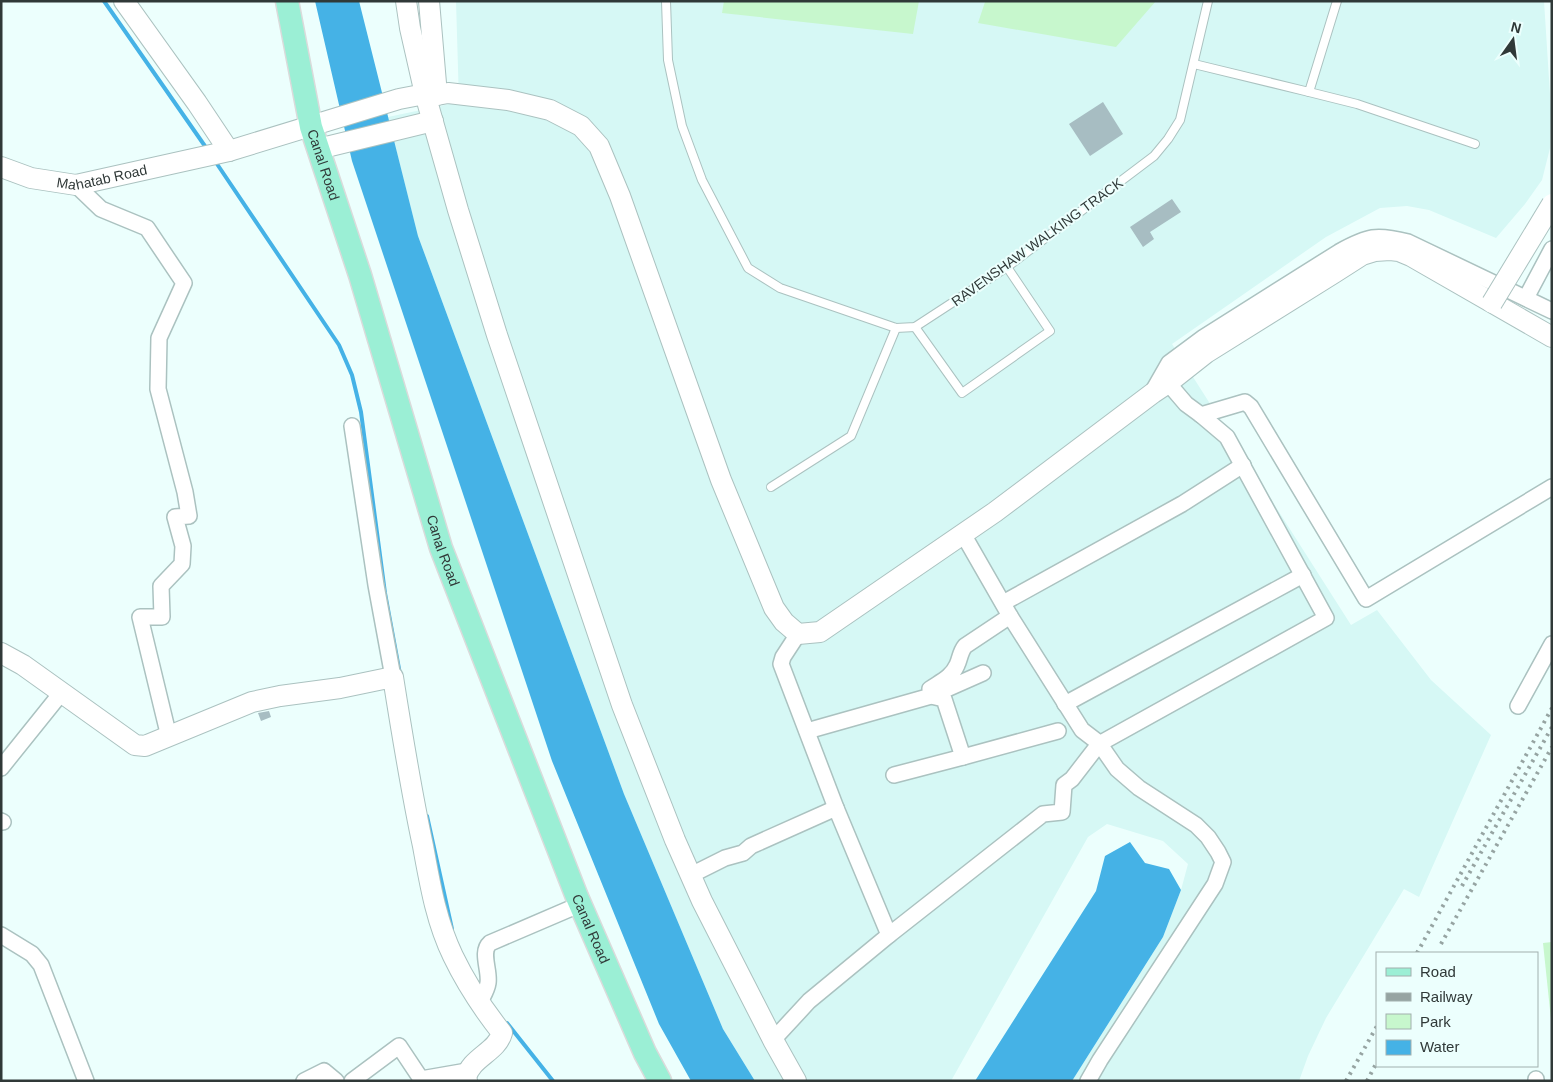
<svg xmlns="http://www.w3.org/2000/svg" width="1553" height="1082" font-family="Arial,sans-serif">
<rect width="100%" height="100%" fill="#ecfffd"/>
<!-- built -->
<path fill="#d6f8f5" d="M 456,1 L 1544,1 L 1551,110 L 1550,148 L 1542,180 L 1525,204 L 1496,238 L 1429,210 L 1407,206 L 1380,208 L 1326,237 L 1172,344 L 1351,625 L 1377,610 L 1431,680 L 1491,735 L 1419,897 L 1404,889 L 1326,1018 L 1308,1056 L 1299,1081 L 1072,1081 L 1163,937 L 1181,890 L 1188,864 L 1163,841 L 1107,824 L 1088,837 L 951,1081 L 755,1081 L 723,1029 L 624,794 L 418,236 L 388,117 L 459,102 Z"/>
<!-- green -->
<g fill="#c7f7cd">
<path d="M 724,1 L 919,1 L 913,34 L 722,13 Z"/>
<path d="M 984,1 L 1156,1 L 1116,47 L 978,23 L 985,2 Z"/>
<path d="M 1552,942 L 1552,1029 L 1543,943 Z"/>
</g>
<!-- water -->
<g fill="#45b2e6">
<path d="M 315,1 L 359,1 L 418,236 L 624,794 L 723,1029 L 755,1081 L 691,1081 L 659,1024 L 552,761 L 352,161 Z"/>
<path d="M 1130,842 L 1145,863 L 1169,869 L 1181,890 L 1163,937 L 1072,1081 L 975,1081 L 1096,891 L 1105,856 Z"/>
</g>
<g fill="none" stroke-linecap="round" stroke-linejoin="round">
<!-- stream -->
<g stroke="#45b2e6" stroke-width="4">
<path d="M 104,1 L 207,149"/>
<path d="M 215,161 L 339,345 L 352,375 L 361,412 L 385,593 L 400,674"/>
<path d="M 427,816 L 452,929"/>
<path d="M 507,1023 L 553,1081"/>
</g>
</g>
<!-- building -->
<g fill="#a7bdc2">
<path d="M 1103,102 L 1123,134 L 1090,156 L 1069,124 Z"/>
<path d="M 1172,199 L 1181,212 L 1150,232 L 1154,239 L 1143,247 L 1130,227 Z"/>
<path d="M 269,711 L 271,717 L 261,721 L 258,713 Z"/>
</g>
<g fill="none" stroke-linecap="round" stroke-linejoin="round">
<defs>
<g id="lane">
<path d="M 666,1 L 668,60 L 682,126 L 702,180 L 748,268 L 780,288 L 896,328 L 915,327 L 1007,267 L 1154,156 L 1168,139 L 1180,120 L 1208,1"/>
<path d="M 1194,64 L 1309,92 L 1337,1"/>
<path d="M 1309,92 L 1357,104 L 1475,144"/>
<path d="M 915,327 L 962,393 L 1050,331 L 1007,267"/>
<path d="M 771,487 L 851,436 L 896,328"/>
</g>
<g id="street">
<path d="M 76,185 L 101,209 L 147,228 L 184,283 L 159,338 L 158,389 L 185,492 L 189,516 L 175,517 L 183,546 L 182,564 L 161,586 L 162,617 L 140,617 L 169,737"/>
<path d="M 1526,298 L 1552,249"/>
<path d="M 1153,391 L 1169,363 L 1204,337 L 1339,252 C 1368,236 1376,234 1408,242 L 1552,311"/>
<path d="M 1201,415 L 1245,402 L 1251,407 L 1366,599 L 1552,487"/>
<path d="M 352,426 L 376,585 L 393,677"/>
<path d="M 963,534 L 1010,616 L 1082,730 L 1099,743 L 1117,769 L 1139,788 L 1196,825 L 1208,837 L 1218,852 L 1223,862 L 1215,884 L 1100,1060 L 1088,1081"/>
<path d="M 1003,603 L 1182,504 L 1243,465"/>
<path d="M 983,673 L 931,696 L 930,689 C 940,682 952,677 957,665 C 960,659 960,652 965,646 L 1010,616"/>
<path d="M 1065,704 L 1303,575"/>
<path d="M 1518,706 L 1552,644"/>
<path d="M 807,731 L 931,696 L 944,699 L 963,757 L 1058,731"/>
<path d="M 1,768 L 62,692"/>
<path d="M 894,775 L 963,757"/>
<path d="M 1,821 L 3,822"/>
<path d="M 691,875 L 725,858 L 743,853 L 751,846 L 836,808"/>
<path d="M 1,935 L 32,954 L 41,965 L 86,1081"/>
<path d="M 889,935 L 1043,814 L 1062,812 L 1064,785 L 1072,779 L 1099,744 L 1326,618 L 1227,437 L 1201,415 L 1186,404 L 1168,383"/>
<path d="M 480,1002 C 483,996 487,990 488,983 C 490,970 480,952 490,943 L 581,904"/>
<path d="M 773,1040 L 809,1001 L 889,935 L 836,808 L 781,664 L 783,657 L 798,634"/>
<path d="M 1536,1079 L 1536,1081"/>
<path d="M 304,1081 L 324,1071 L 336,1081"/>
<path d="M 352,1081 L 399,1046 L 421,1079 L 467,1071"/>
</g>
<g id="secondary">
<path d="M 124,1 L 197,103 L 229,151"/>
<path d="M 406,1 L 410,28 L 425,94 L 458,210 L 497,335 L 622,705 L 675,840 L 702,901 L 773,1040 L 796,1081"/>
<path d="M 429,1 L 437,95"/>
<path d="M 318,149 L 433,121"/>
<path id="s1" d="M 1,167 L 31,178 L 76,185 L 229,151 L 399,99 L 425,94 L 437,95 L 448,93 L 508,100 L 550,110 L 581,126 L 599,146 L 620,196 L 721,480 L 774,608 L 784,622 L 798,634 L 820,632 L 995,512 L 1153,393 L 1168,383 L 1206,353 L 1334,273 L 1362,255 L 1375,251 L 1390,250 L 1399,251 L 1411,256 L 1552,337"/>
<path d="M 1,653 L 23,665 L 135,745 L 145,746 L 252,702 L 280,696 L 340,688 L 393,677 C 402,734 411,790 423,846 C 430,884 436,921 453,956 C 466,983 483,1009 502,1033 C 497,1052 470,1058 466,1078 L 467,1081"/>
</g>
<g id="primary">
<path id="s2" d="M 287,1 L 311,127 L 360,275 L 441,548 L 577,897 L 645,1053 L 660,1081"/>
</g>
</defs>
<!-- lane casing -->
<use href="#lane" stroke="#abc2c0" stroke-width="10"/>
<!-- street casing -->
<use href="#street" stroke="#abc2c0" stroke-width="18"/>
<!-- secondary casing -->
<use href="#secondary" stroke="#abc2c0" stroke-width="22"/>
<!-- primary casing -->
<use href="#primary" stroke="#dadbdb" stroke-width="25"/>
<!-- lane -->
<use href="#lane" stroke="#fff" stroke-width="8"/>
<!-- street -->
<use href="#street" stroke="#fff" stroke-width="15"/>
<!-- secondary -->
<use href="#secondary" stroke="#fff" stroke-width="20"/>
<!-- primary -->
<use href="#primary" stroke="#9befd5" stroke-width="22"/>
<!-- rail -->
<g stroke="#96a4a2" stroke-width="4" stroke-dasharray="2.5 5" stroke-linecap="butt">
<path d="M 1462,886 L 1552,727"/>
<path d="M 1441,944 L 1552,747"/>
<path d="M 1417,953 L 1552,708"/>
<path d="M 1346,1081 L 1377,1026"/>
<path d="M 1367,1081 L 1377,1062"/>
</g>
<defs>
<path id="secondary-bridge" d="M 1492,303 L 1552,204"/>
</defs>
<!-- secondary-bridge casing -->
<use href="#secondary-bridge" stroke="#abc2c0" stroke-width="22" stroke-linecap="butt"/>
<!-- secondary-bridge -->
<use href="#secondary-bridge" stroke="#fff" stroke-width="20"/>
</g>
<g text-anchor="middle" dominant-baseline="central" stroke-width="4" stroke-linejoin="round" paint-order="stroke">
<!-- street labels -->
<g font-size="14" fill="#303938" stroke="#ecfffd">
<text stroke="none"><textPath href="#s2" startOffset="168">Canal Road</textPath></text>
<text stroke="none"><textPath href="#s1" startOffset="104">Mahatab Road</textPath></text>
<text transform="translate(1037 242) rotate(-36)">RAVENSHAW WALKING TRACK</text>
<text stroke="none"><textPath href="#s2" startOffset="572">Canal Road</textPath></text>
<text stroke="none"><textPath href="#s2" startOffset="978">Canal Road</textPath></text>
</g>
</g>
<!-- border -->
<rect width="1553" height="1082" fill="none" stroke="#303938" stroke-width="5"/>
<!-- legend -->
<rect x="1376" y="952" width="162" height="115" fill="#ecfffd" stroke="#a1b0ae"/>
<rect x="1386" y="968" width="25" height="8" fill="#9befd5" stroke="#a1b0ae"/>
<text x="1420" y="977" font-size="15" fill="#303938">Road</text>
<rect x="1386" y="993" width="25" height="8" fill="#96a4a2" stroke="#a1b0ae"/>
<text x="1420" y="1002" font-size="15" fill="#303938">Railway</text>
<rect x="1386" y="1014" width="25" height="15" fill="#c7f7cd" stroke="#a1b0ae"/>
<text x="1420" y="1027" font-size="15" fill="#303938">Park</text>
<rect x="1386" y="1040" width="25" height="15" fill="#45b2e6" stroke="#a1b0ae"/>
<text x="1420" y="1052" font-size="15" fill="#303938">Water</text>
<!-- north arrow -->
<g transform="translate(1513 40) rotate(14)" stroke="#ecfffd" stroke-width="4" paint-order="stroke">
<path d="M0-4L9 19L0 12L-9 19Z" fill="#303938"/>
<text y="-8" font-size="14" font-weight="bold" text-anchor="middle" fill="#303938">N</text>
</g>
</svg>
